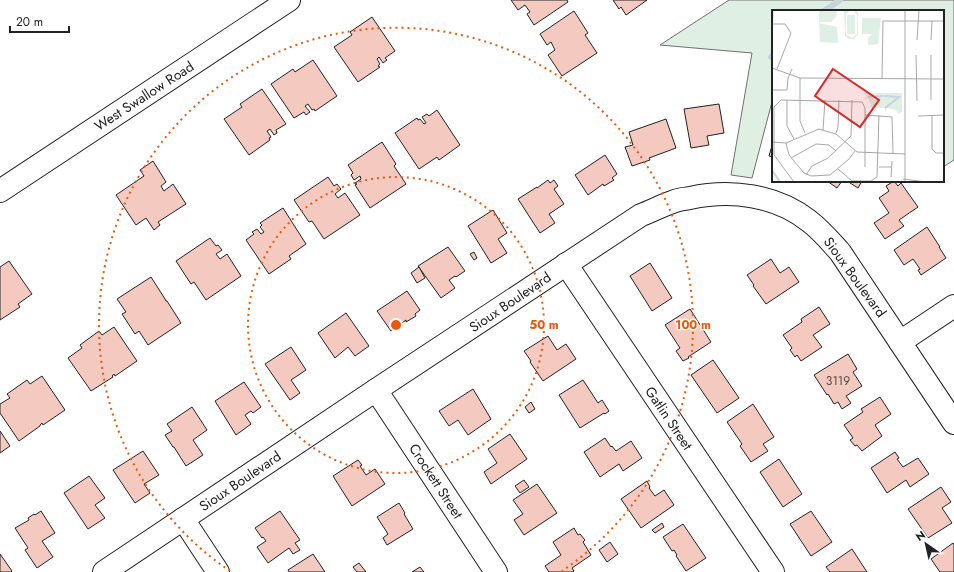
<svg xmlns="http://www.w3.org/2000/svg" width="954" height="572" font-family="Jost,sans-serif">
<rect width="100%" height="100%" fill="#fff"/>
<!-- green -->
<path fill="#e0efe3" stroke="#6f6f6f" d="M 729,0 L 954,0 L 954,160 L 943,167 L 943,11 L 773,11 L 773,98 L 752,178 L 731,175 L 752,53 L 660,45 Z"/>
<g fill="none" stroke-linecap="round" stroke-linejoin="round">
<!-- stream -->
<g stroke="#c7d3dd" stroke-width="6">
<path d="M 824,11 L 840,0"/>
<path d="M 771,57 L 773,55"/>
</g>
</g>
<!-- building -->
<g fill="#f3c9c0" stroke="#222">
<path d="M 511,0 L 567,0 L 568,2 L 534,25 L 527,14 L 530,12 L 525,5 L 518,10 Z"/>
<path d="M 613,0 L 647,0 L 626,15 L 621,7 L 619,9 Z"/>
<path d="M 574,11 L 588,33 L 585,35 L 597,53 L 562,76 L 548,55 L 555,50 L 551,42 L 547,45 L 540,34 Z"/>
<path d="M 372,17 L 395,51 L 385,58 L 387,60 L 383,63 L 379,57 L 377,59 L 380,64 L 378,66 L 380,67 L 358,82 L 334,47 L 352,35 L 350,32 Z"/>
<path d="M 313,60 L 337,96 L 315,111 L 314,109 L 312,110 L 308,104 L 305,106 L 310,112 L 306,115 L 304,112 L 294,118 L 271,84 L 293,69 L 295,72 Z"/>
<path d="M 262,89 L 286,124 L 276,130 L 277,133 L 274,135 L 270,129 L 267,131 L 271,137 L 269,138 L 270,140 L 249,155 L 224,119 L 242,107 L 240,104 Z"/>
<path d="M 719,104 L 724,133 L 707,136 L 709,145 L 691,148 L 684,109 Z"/>
<path d="M 437,110 L 460,145 L 439,160 L 437,157 L 419,169 L 395,133 L 417,118 L 418,120 L 420,119 L 424,124 L 426,123 L 422,117 L 427,114 L 429,116 Z"/>
<path d="M 666,119 L 676,148 L 649,158 L 650,160 L 632,166 L 625,147 L 633,145 L 629,132 Z"/>
<path d="M 382,142 L 396,164 L 394,166 L 406,184 L 370,208 L 355,185 L 357,184 L 355,183 L 361,179 L 360,176 L 354,180 L 351,175 L 353,173 L 348,165 Z"/>
<path d="M 773,142 L 773,157 L 769,156 Z"/>
<path d="M 605,155 L 617,174 L 612,178 L 614,180 L 604,186 L 603,184 L 588,195 L 575,175 Z"/>
<path d="M 153,161 L 166,182 L 161,186 L 164,191 L 173,184 L 186,204 L 158,222 L 160,225 L 154,230 L 146,218 L 136,225 L 116,195 L 144,176 L 140,170 Z"/>
<path d="M 328,177 L 334,186 L 337,184 L 341,189 L 335,194 L 338,198 L 345,193 L 360,215 L 324,239 L 312,221 L 309,222 L 294,200 Z"/>
<path d="M 548,180 L 550,183 L 554,180 L 558,186 L 554,189 L 564,204 L 549,214 L 555,223 L 540,233 L 518,199 L 537,187 L 537,188 Z"/>
<path d="M 827,181 L 842,181 L 837,188 Z"/>
<path d="M 847,181 L 862,181 L 858,188 Z"/>
<path d="M 894,181 L 898,186 L 901,183 L 918,207 L 899,220 L 904,226 L 885,239 L 874,223 L 889,213 L 879,198 L 889,191 L 886,186 Z"/>
<path d="M 283,208 L 306,244 L 289,256 L 291,259 L 269,274 L 246,240 L 254,234 L 252,232 L 257,229 L 261,234 L 264,232 L 260,227 L 262,225 L 260,223 Z"/>
<path d="M 493,210 L 507,233 L 498,239 L 507,253 L 491,263 L 468,226 Z"/>
<path d="M 927,227 L 940,247 L 939,247 L 946,258 L 921,275 L 918,270 L 920,269 L 913,259 L 904,265 L 894,250 Z"/>
<path d="M 210,238 L 216,246 L 218,245 L 222,250 L 216,254 L 220,259 L 227,254 L 241,276 L 206,300 L 194,282 L 191,284 L 176,261 Z"/>
<path d="M 448,247 L 465,271 L 456,277 L 455,276 L 449,280 L 455,288 L 441,298 L 418,266 Z"/>
<path d="M 474,252 L 477,258 L 474,260 L 470,254 Z"/>
<path d="M 771,259 L 780,273 L 789,267 L 799,282 L 766,304 L 753,286 L 754,285 L 747,275 Z"/>
<path d="M 9,261 L 32,294 L 18,304 L 20,307 L 0,320 L 0,267 Z"/>
<path d="M 650,263 L 672,298 L 652,311 L 630,276 Z"/>
<path d="M 419,267 L 425,278 L 417,283 L 411,273 Z"/>
<path d="M 151,277 L 165,299 L 166,301 L 167,301 L 181,323 L 148,345 L 139,331 L 135,334 L 122,314 L 126,312 L 117,299 Z"/>
<path d="M 407,291 L 420,310 L 415,314 L 416,316 L 406,322 L 406,320 L 391,331 L 377,311 Z"/>
<path d="M 819,307 L 830,324 L 813,335 L 822,347 L 801,361 L 797,355 L 795,357 L 790,350 L 792,348 L 783,335 L 802,322 L 801,319 Z"/>
<path d="M 690,309 L 711,342 L 688,357 L 689,358 L 683,361 L 676,351 L 680,348 L 665,325 Z"/>
<path d="M 346,313 L 369,346 L 355,356 L 348,347 L 335,358 L 318,333 Z"/>
<path d="M 114,327 L 137,361 L 115,376 L 114,374 L 112,376 L 113,377 L 91,391 L 68,358 L 82,348 L 80,345 L 99,331 L 102,335 Z"/>
<path d="M 548,336 L 557,350 L 566,344 L 576,359 L 543,381 L 530,362 L 531,361 L 524,351 Z"/>
<path d="M 291,347 L 306,370 L 291,380 L 300,393 L 290,400 L 265,364 Z"/>
<path d="M 848,354 L 857,369 L 853,372 L 862,386 L 846,396 L 851,403 L 842,409 L 838,402 L 834,404 L 828,394 L 827,395 L 814,375 Z"/>
<path d="M 713,360 L 739,398 L 717,413 L 691,375 Z"/>
<path d="M 42,376 L 65,410 L 43,425 L 42,423 L 40,425 L 40,426 L 19,441 L 0,413 L 0,404 L 10,398 L 7,394 L 27,380 L 30,384 Z"/>
<path d="M 583,380 L 598,403 L 602,400 L 609,411 L 605,414 L 604,413 L 580,428 L 559,395 Z"/>
<path d="M 244,382 L 261,407 L 253,413 L 251,411 L 245,415 L 251,424 L 236,435 L 215,401 Z"/>
<path d="M 473,389 L 491,419 L 468,435 L 458,420 L 449,426 L 439,411 Z"/>
<path d="M 880,397 L 891,414 L 875,425 L 882,436 L 862,451 L 857,445 L 855,446 L 850,440 L 853,438 L 844,425 L 863,412 L 861,409 Z"/>
<path d="M 531,402 L 535,409 L 529,413 L 525,407 Z"/>
<path d="M 753,404 L 774,437 L 763,444 L 768,451 L 751,462 L 740,446 L 742,444 L 727,422 Z"/>
<path d="M 192,407 L 207,430 L 193,440 L 203,455 L 186,466 L 174,447 L 173,447 L 165,435 L 172,431 L 167,424 Z"/>
<path d="M 0,431 L 10,446 L 0,453 Z"/>
<path d="M 510,434 L 527,459 L 491,484 L 484,472 L 497,463 L 488,449 Z"/>
<path d="M 605,438 L 611,447 L 612,446 L 616,451 L 631,441 L 642,458 L 623,471 L 619,464 L 600,477 L 584,452 Z"/>
<path d="M 143,451 L 159,475 L 144,484 L 150,493 L 135,503 L 113,470 Z"/>
<path d="M 895,452 L 899,458 L 897,459 L 903,467 L 918,458 L 929,474 L 910,487 L 906,480 L 887,493 L 871,468 Z"/>
<path d="M 779,459 L 802,494 L 783,507 L 760,472 Z"/>
<path d="M 358,460 L 362,465 L 360,466 L 366,475 L 375,469 L 385,484 L 352,506 L 333,476 Z"/>
<path d="M 89,476 L 105,498 L 95,505 L 105,518 L 88,529 L 64,493 Z"/>
<path d="M 524,480 L 529,487 L 520,493 L 515,486 Z"/>
<path d="M 647,481 L 650,487 L 649,488 L 655,496 L 664,490 L 674,505 L 641,528 L 621,499 Z"/>
<path d="M 537,484 L 557,513 L 524,535 L 514,520 L 523,514 L 513,500 Z"/>
<path d="M 941,487 L 951,502 L 942,508 L 952,523 L 928,538 L 908,509 Z"/>
<path d="M 399,503 L 405,513 L 404,514 L 413,529 L 387,545 L 383,538 L 388,534 L 377,517 Z"/>
<path d="M 41,511 L 55,533 L 42,541 L 53,557 L 37,568 L 25,550 L 28,548 L 15,528 L 29,520 L 28,518 L 34,514 L 35,515 Z"/>
<path d="M 280,511 L 300,540 L 295,543 L 300,550 L 293,554 L 289,548 L 268,563 L 257,547 L 266,541 L 263,537 L 262,538 L 255,528 Z"/>
<path d="M 811,511 L 832,542 L 811,556 L 790,524 Z"/>
<path d="M 662,523 L 664,527 L 655,533 L 652,530 Z"/>
<path d="M 683,524 L 706,558 L 686,571 L 676,556 L 677,555 L 674,550 L 672,551 L 663,537 Z"/>
<path d="M 574,528 L 578,535 L 580,534 L 585,540 L 583,542 L 591,555 L 572,568 L 574,571 L 572,572 L 549,572 L 545,566 L 561,555 L 553,542 Z"/>
<path d="M 610,542 L 618,554 L 607,562 L 599,550 Z"/>
<path d="M 953,543 L 954,545 L 954,572 L 940,572 L 931,559 Z"/>
<path d="M 852,549 L 867,572 L 830,572 L 826,567 Z"/>
<path d="M 0,554 L 12,571 L 11,572 L 0,572 Z"/>
<path d="M 313,554 L 325,572 L 289,572 L 288,570 Z"/>
<path d="M 359,563 L 366,572 L 357,572 L 353,567 Z"/>
<path d="M 420,567 L 424,572 L 412,572 Z"/>
</g>
<g fill="none" stroke-linecap="round" stroke-linejoin="round">
<defs>
<g id="minor">
<path d="M 0,191 L 289,0"/>
<path d="M 566,264 L 773,572"/>
<path d="M 900,342 L 954,306"/>
<path d="M 376,390 L 496,572"/>
<path d="M 183,519 L 218,572"/>
<path d="M 104,572 L 376,390 L 641,215 C 652,211 663,205 675,201 C 680,199 685,199 690,198 C 731,189 776,195 809,221 C 821,230 830,241 840,252 L 954,423"/>
</g>
</defs>
<!-- minor casing -->
<use href="#minor" stroke="#222" stroke-width="24"/>
<!-- minor -->
<use href="#minor" stroke="#fff" stroke-width="22"/>
</g>
<!-- distance rings -->
<g fill="none" stroke="#e8590c" stroke-width="2" stroke-dasharray="2 4">
<circle cx="396" cy="325" r="148"/>
<path d="M230 571A297 297 0 1 1 562 571"/>
</g>
<g text-anchor="middle" dominant-baseline="central" stroke-width="3" stroke-linejoin="round" paint-order="stroke">
<!-- number labels -->
<g font-size="12" fill="#564c4a">
<text x="838" y="381">3119</text>
</g>
<!-- street labels -->
<g font-size="14" fill="#222" stroke="#fff">
<text transform="translate(144 96) rotate(-33)">West Swallow Road</text>
<text transform="translate(855 277) rotate(54)">Sioux Boulevard</text>
<text transform="translate(510 302) rotate(-34)">Sioux Boulevard</text>
<text transform="translate(669 418) rotate(56)">Gatlin Street</text>
<text transform="translate(240 481) rotate(-34)">Sioux Boulevard</text>
<text transform="translate(436 481) rotate(57)">Crockett Street</text>
</g>
</g>
<!-- overview -->
<g transform="translate(772 10)">
<rect width="172" height="172" fill="#fff"/>
<path d="M 47,0 L 65,0 L 64,7 L 59,12 L 47,12 ZM 72,0 L 84,0 L 86,3 L 86,24 L 82,29 L 77,29 L 73,26 ZM 77,1 L 82,1 L 85,5 L 85,24 L 80,28 L 74,24 L 74,5 ZM 75,5 L 83,5 L 83,24 L 75,24 ZM 90,8 L 109,8 L 106,34 L 96,35 L 96,28 L 100,24 L 90,24 ZM 47,13 L 65,17 L 66,33 L 48,32 ZM 91,83 L 130,83 L 130,102 L 126,104 L 124,100 L 115,98 L 113,103 L 113,98 L 100,98 L 96,88 L 91,91 L 95,86 Z" fill="#e0efe3" fill-rule="evenodd"/>
<path fill="none" stroke="#c7d3dd" stroke-width="2" d="M 112,86 L 127,87 L 113,98M 96,87 L 111,86M 0,160 L 8,172"/>
<path fill="none" stroke="#a7a7a7" stroke-width="1" d="M 133,0 L 133,172M 0,14 L 13,14 L 19,23 L 5,59M 0,27 L 1,0M 145,30 L 147,0M 159,30 L 160,11M 144,45 L 145,91M 0,58 L 28,68 L 172,69M 28,68 L 28,111 L 33,123M 110,69 L 111,11 L 172,11M 0,80 L 15,80 L 16,68 L 20,59M 15,90 L 15,116 L 22,129M 159,90 L 159,45M 93,105 L 120,107 L 121,143M 160,105 L 160,139 L 164,143 L 172,143M 146,106 L 172,105M 51,120 L 53,90M 64,123 L 66,117 L 67,90M 0,132 L 14,133 L 47,119 L 64,124 L 85,142 L 133,144M 14,133 L 17,145 L 32,163 L 39,166 L 58,165 L 77,149 L 83,141M 19,148 L 44,134 L 57,135 L 64,141M 107,157 L 120,157M 66,159 L 80,171 L 99,171 L 105,167 L 107,105M 34,165 L 40,156 L 56,148 L 79,126 L 80,90M 119,167 L 120,151M 131,169 L 154,172M 22,172 L 2,145 L 2,97 L 9,90 L 90,92 L 93,98 L 93,157"/>
<path fill="#d62828" fill-opacity="0.15" stroke="#d62828" stroke-width="2" d="M 61,59 L 107,90 L 88,117 L 43,86 Z"/>
<rect width="172" height="172" fill="none" stroke="#222" stroke-width="2"/>
</g>
<circle cx="396" cy="325" r="6" fill="#e8590c" stroke="#fff" stroke-width="2"/>
<g font-size="12" text-anchor="middle" font-weight="bold" fill="#e8590c" stroke="#fff" stroke-width="3" stroke-linejoin="round" paint-order="stroke">
<text x="544" y="329">50 m</text>
<text x="693" y="329">100 m</text>
</g>
<!-- north arrow -->
<g transform="translate(926 544) rotate(326)" stroke="#ffffff" stroke-width="3" paint-order="stroke">
<path d="M0-3L7 15L0 10L-7 15Z" fill="#222222"/>
<text y="-6" font-size="11" font-weight="bold" text-anchor="middle" fill="#222222">N</text>
</g>
<!-- scale -->
<path d="M10 26v6h59v-6" fill="none" stroke="#222222" stroke-width="2"/>
<text x="16" y="26" font-size="12" fill="#222222" stroke="#ffffff" stroke-width="3" paint-order="stroke">20 m</text>
</svg>
